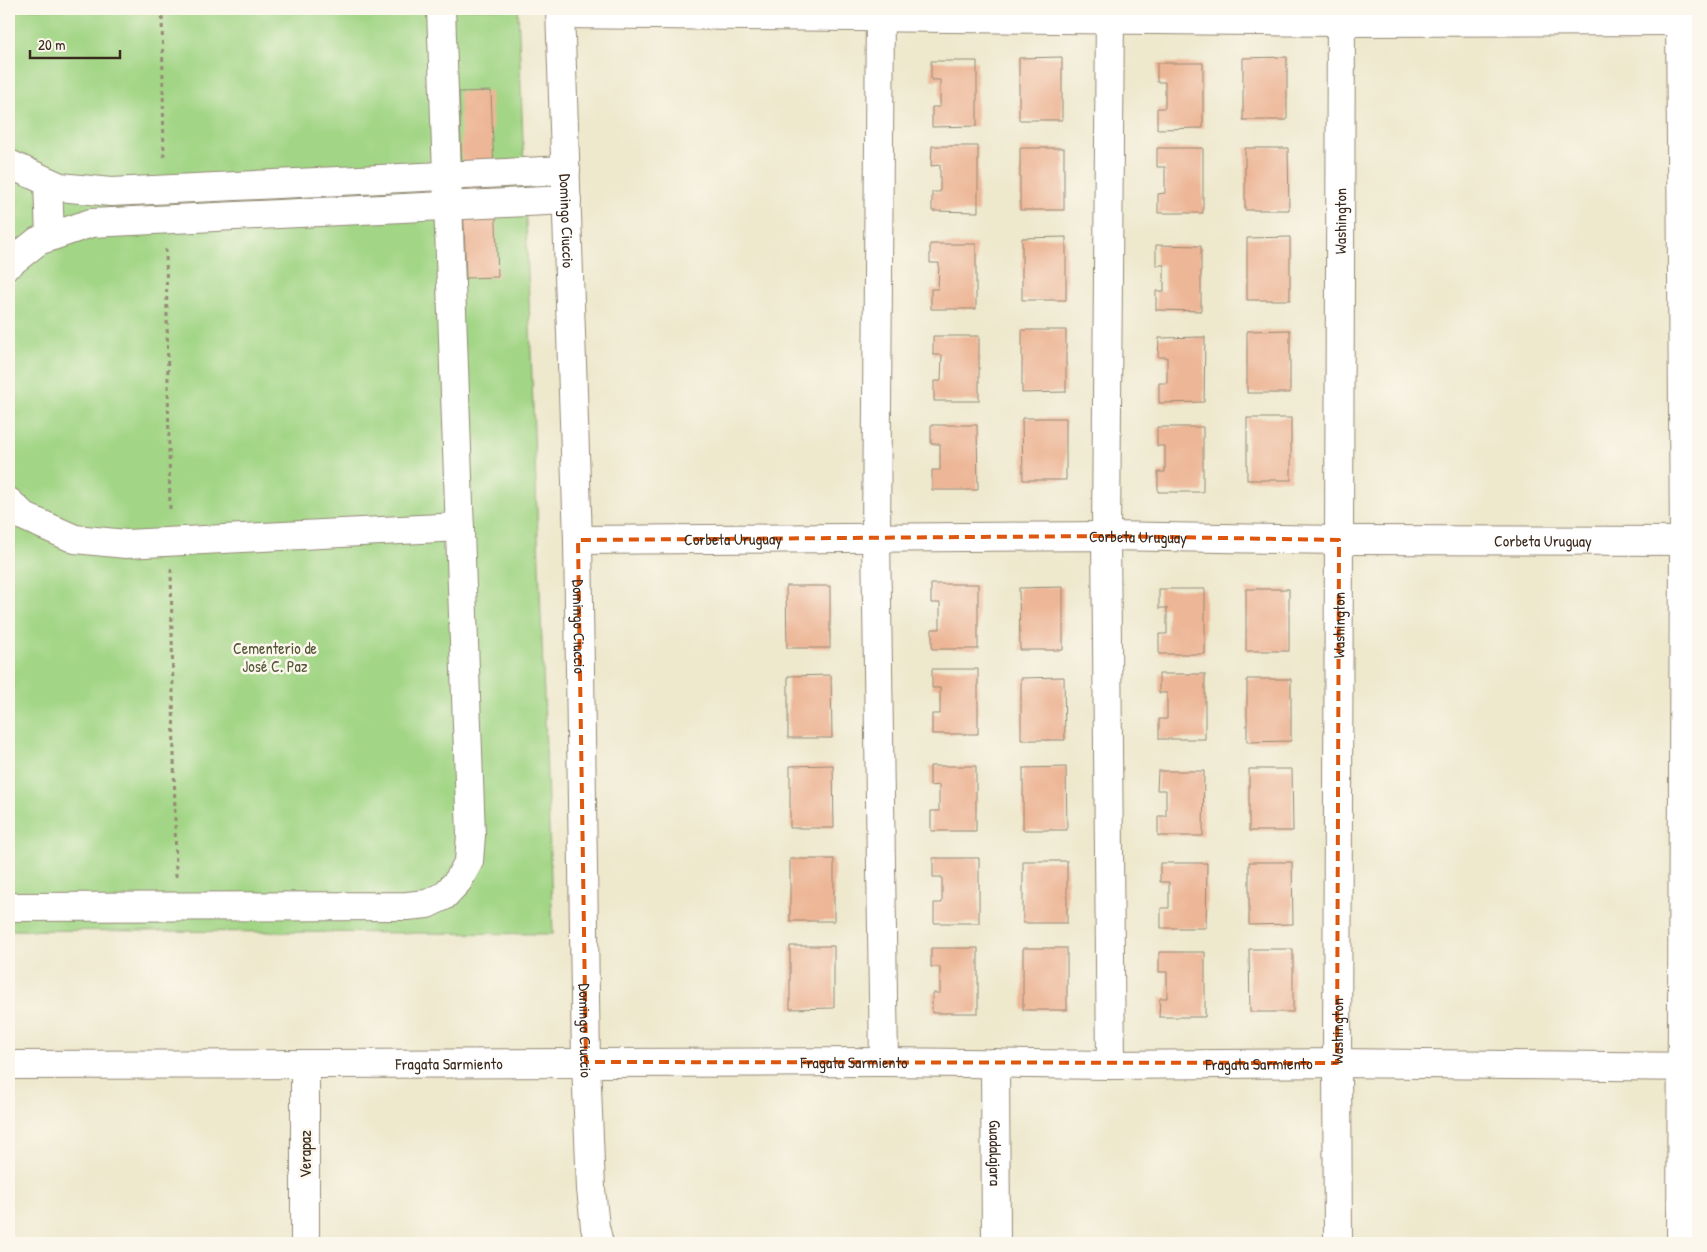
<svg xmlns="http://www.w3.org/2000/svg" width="1707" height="1252" font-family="'Patrick Hand',sans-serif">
<rect width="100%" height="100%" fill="#fbf7ec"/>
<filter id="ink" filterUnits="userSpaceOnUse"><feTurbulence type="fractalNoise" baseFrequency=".02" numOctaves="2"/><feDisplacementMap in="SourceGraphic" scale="10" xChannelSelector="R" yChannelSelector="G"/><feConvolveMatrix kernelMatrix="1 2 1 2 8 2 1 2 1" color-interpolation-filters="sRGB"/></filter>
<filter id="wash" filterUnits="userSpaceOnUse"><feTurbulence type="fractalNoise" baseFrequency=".0096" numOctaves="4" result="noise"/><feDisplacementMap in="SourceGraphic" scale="20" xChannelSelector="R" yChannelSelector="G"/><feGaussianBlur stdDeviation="1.12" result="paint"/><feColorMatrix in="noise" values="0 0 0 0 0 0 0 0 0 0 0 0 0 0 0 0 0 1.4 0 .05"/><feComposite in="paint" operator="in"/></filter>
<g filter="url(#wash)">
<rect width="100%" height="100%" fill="#eee8cd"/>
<!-- green -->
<path fill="#a2d585" stroke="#6e8052" d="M 9,9 L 518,9 L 553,934 L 9,930 Z"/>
<g id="blocks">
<!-- building -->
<g fill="#edb696">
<path d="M 1062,57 L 1062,120 L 1019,120 L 1019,58 Z"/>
<path d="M 1287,57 L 1287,120 L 1243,120 L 1243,58 Z"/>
<path d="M 931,61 L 977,61 L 977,126 L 932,127 L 932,107 L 940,107 L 940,80 L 931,80 Z"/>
<path d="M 1157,63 L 1203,63 L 1203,128 L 1157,129 L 1157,108 L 1165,108 L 1165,82 L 1157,82 Z"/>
<path d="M 491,91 L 498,277 L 466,278 L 459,92 Z"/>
<path d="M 932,146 L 978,146 L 978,212 L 932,211 L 932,192 L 940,192 L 940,165 L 931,166 Z"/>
<rect x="1020" y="148" width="44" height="62"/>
<path d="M 1157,148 L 1203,148 L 1203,213 L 1158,213 L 1158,194 L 1165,193 L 1165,167 L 1157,167 Z"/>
<path d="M 1245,148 L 1288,148 L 1289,210 L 1245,210 Z"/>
<path d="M 1066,237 L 1066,300 L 1022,300 L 1022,238 Z"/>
<path d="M 1290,237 L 1290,300 L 1247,300 L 1247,238 Z"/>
<path d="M 930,244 L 976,244 L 976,309 L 931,309 L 931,289 L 938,289 L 939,263 L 930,263 Z"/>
<path d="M 1156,245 L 1201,246 L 1201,311 L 1156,310 L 1156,291 L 1164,291 L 1164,265 L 1156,265 Z"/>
<path d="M 1022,330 L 1066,330 L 1066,392 L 1022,393 Z"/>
<path d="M 1290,330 L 1290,393 L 1247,393 L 1247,331 Z"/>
<path d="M 933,336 L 979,336 L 979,401 L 934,401 L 934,381 L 941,381 L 942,355 L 933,355 Z"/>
<path d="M 1205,337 L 1204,402 L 1159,403 L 1159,383 L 1167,383 L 1167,357 L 1158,357 L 1159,338 Z"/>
<path d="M 1022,418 L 1066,418 L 1066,480 L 1023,480 Z"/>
<rect x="1247" y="418" width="44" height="62"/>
<path d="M 931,425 L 977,425 L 978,490 L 932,490 L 932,470 L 940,470 L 940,444 L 931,444 Z"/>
<path d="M 1157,427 L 1203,427 L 1203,492 L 1158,492 L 1158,472 L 1165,472 L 1165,446 L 1157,446 Z"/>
<path d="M 931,584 L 978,584 L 978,649 L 932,649 L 932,629 L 940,629 L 940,603 L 931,603 Z"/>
<path d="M 786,586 L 830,586 L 830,648 L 787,648 Z"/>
<path d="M 1063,587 L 1063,650 L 1020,650 L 1019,588 Z"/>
<path d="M 1159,589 L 1205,589 L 1205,654 L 1159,654 L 1159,634 L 1167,634 L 1167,608 L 1159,608 Z"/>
<rect x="1246" y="589" width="43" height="62"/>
<path d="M 932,669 L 978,669 L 978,734 L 932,734 L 932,714 L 940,714 L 940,688 L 932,688 Z"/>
<path d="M 1159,674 L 1205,674 L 1205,739 L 1159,739 L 1159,719 L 1167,719 L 1167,693 L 1159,693 Z"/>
<path d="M 831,675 L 832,738 L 788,738 L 788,676 Z"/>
<path d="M 1064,677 L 1065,740 L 1021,740 L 1021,678 Z"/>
<path d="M 1247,679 L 1291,679 L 1291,741 L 1247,742 Z"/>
<path d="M 833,765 L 834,828 L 790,828 L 790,766 Z"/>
<path d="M 930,766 L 976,766 L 976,831 L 931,831 L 931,811 L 939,811 L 939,785 L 930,786 Z"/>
<path d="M 1066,767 L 1067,830 L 1023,830 L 1023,768 Z"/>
<path d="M 1249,769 L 1292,769 L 1293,831 L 1249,831 Z"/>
<path d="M 1158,771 L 1204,771 L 1203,836 L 1158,836 L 1158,816 L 1166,816 L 1166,790 L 1157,790 Z"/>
<path d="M 933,858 L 979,858 L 979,923 L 934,923 L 934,903 L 942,903 L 942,877 L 933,877 Z"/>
<rect x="790" y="859" width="44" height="62"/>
<rect x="1023" y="861" width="44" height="62"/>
<path d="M 1249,862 L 1292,862 L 1293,924 L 1249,925 Z"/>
<path d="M 1160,863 L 1207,863 L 1206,928 L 1161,928 L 1161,908 L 1169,908 L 1169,882 L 1160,882 Z"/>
<path d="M 790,946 L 834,946 L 834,1008 L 790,1009 Z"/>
<path d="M 931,948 L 978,948 L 978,1013 L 932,1013 L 932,993 L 940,993 L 940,967 L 931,967 Z"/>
<rect x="1023" y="948" width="44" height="62"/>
<path d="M 1249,949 L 1293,949 L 1293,1012 L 1250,1012 Z"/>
<path d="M 1159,952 L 1205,952 L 1205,1017 L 1159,1017 L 1160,998 L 1167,998 L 1167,972 L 1159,972 Z"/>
</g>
</g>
</g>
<g filter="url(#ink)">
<use href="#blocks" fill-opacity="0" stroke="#948976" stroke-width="1"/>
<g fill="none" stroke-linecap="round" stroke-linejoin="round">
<defs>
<g id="minor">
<path id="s1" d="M 560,9 L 578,540 L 586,1062 L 591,1189 L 595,1227 L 599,1243"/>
<path d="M 880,9 L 876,538 L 884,1062"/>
<path d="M 1110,9 L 1106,536 L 1111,1065"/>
<path d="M 1680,9 L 1684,541 L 1681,1243"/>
<path d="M 561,14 L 1341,22 L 1697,21"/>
<path d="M 9,164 L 60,187 L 111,192 L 566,170"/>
<path d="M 48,182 L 50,237"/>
<path d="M 9,264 L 38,241 L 91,223 L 567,200"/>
<path d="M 9,502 L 25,517 L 75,539 L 126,544 L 460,527"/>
<path id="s2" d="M 578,540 L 1106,536 L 1339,540 L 1698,541"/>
<path d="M 9,907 L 407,906 L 427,904 L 444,896 L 458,881 L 469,861 L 471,835 L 441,9"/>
<path id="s3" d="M 995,1063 L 996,1243"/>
<path id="s4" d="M 9,1065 L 884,1062 L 1111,1065 L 1337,1063 L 1698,1067"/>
<path d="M 305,1065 L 305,1243"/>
<path id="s5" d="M 1338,1243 L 1337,1063 L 1341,9"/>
</g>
</defs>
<!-- minor casing -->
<use href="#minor" stroke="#948976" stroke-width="30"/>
<!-- path -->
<g stroke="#948976" stroke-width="3" stroke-dasharray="4 4" stroke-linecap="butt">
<path d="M 162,9 L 164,161"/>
<path d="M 166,249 L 170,513"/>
<path d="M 171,569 L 176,878"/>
</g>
<!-- minor -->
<use href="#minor" stroke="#fff" stroke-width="28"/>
</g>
</g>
<!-- marked area -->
<path fill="none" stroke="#df570d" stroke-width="4" stroke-dasharray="10 6" stroke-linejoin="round" d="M 1106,536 L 1339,540 L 1337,1063 L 586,1062 L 578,540 Z"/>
<g text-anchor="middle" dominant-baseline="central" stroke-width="5" stroke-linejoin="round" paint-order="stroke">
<!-- street labels -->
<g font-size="16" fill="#3b2a1e" stroke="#fbf7ec">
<text stroke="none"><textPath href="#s1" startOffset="212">Domingo Ciuccio</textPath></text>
<text stroke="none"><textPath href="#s5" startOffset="1022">Washington</textPath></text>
<text stroke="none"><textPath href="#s2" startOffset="560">Corbeta Uruguay</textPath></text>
<text stroke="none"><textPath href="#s2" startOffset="155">Corbeta Uruguay</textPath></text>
<text stroke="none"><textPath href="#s2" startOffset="965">Corbeta Uruguay</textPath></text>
<text stroke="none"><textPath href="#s1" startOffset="618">Domingo Ciuccio</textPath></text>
<text stroke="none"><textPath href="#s5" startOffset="618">Washington</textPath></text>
<text stroke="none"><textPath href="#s1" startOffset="1022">Domingo Ciuccio</textPath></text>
<text stroke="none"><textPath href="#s5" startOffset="212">Washington</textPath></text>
<text stroke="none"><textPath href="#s4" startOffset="845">Fragata Sarmiento</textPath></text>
<text stroke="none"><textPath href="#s4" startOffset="440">Fragata Sarmiento</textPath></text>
<text stroke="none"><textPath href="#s4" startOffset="1250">Fragata Sarmiento</textPath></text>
<text stroke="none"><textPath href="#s3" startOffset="90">Guadalajara</textPath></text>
<text transform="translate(305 1154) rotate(-90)">Verapaz</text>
</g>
<!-- park labels -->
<g font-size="16" fill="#555538" stroke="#fbf7ec">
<text x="275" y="648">Cementerio de<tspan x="275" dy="18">José C. Paz</tspan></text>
</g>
</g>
<!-- margin -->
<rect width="1707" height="1252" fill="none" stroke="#fbf7ec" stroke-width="30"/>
<!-- scale -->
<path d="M30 50v8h90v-8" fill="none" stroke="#3b2a1e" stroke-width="2.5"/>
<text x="38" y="50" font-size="15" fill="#3b2a1e" stroke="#fbf7ec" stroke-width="4" paint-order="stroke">20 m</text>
</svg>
